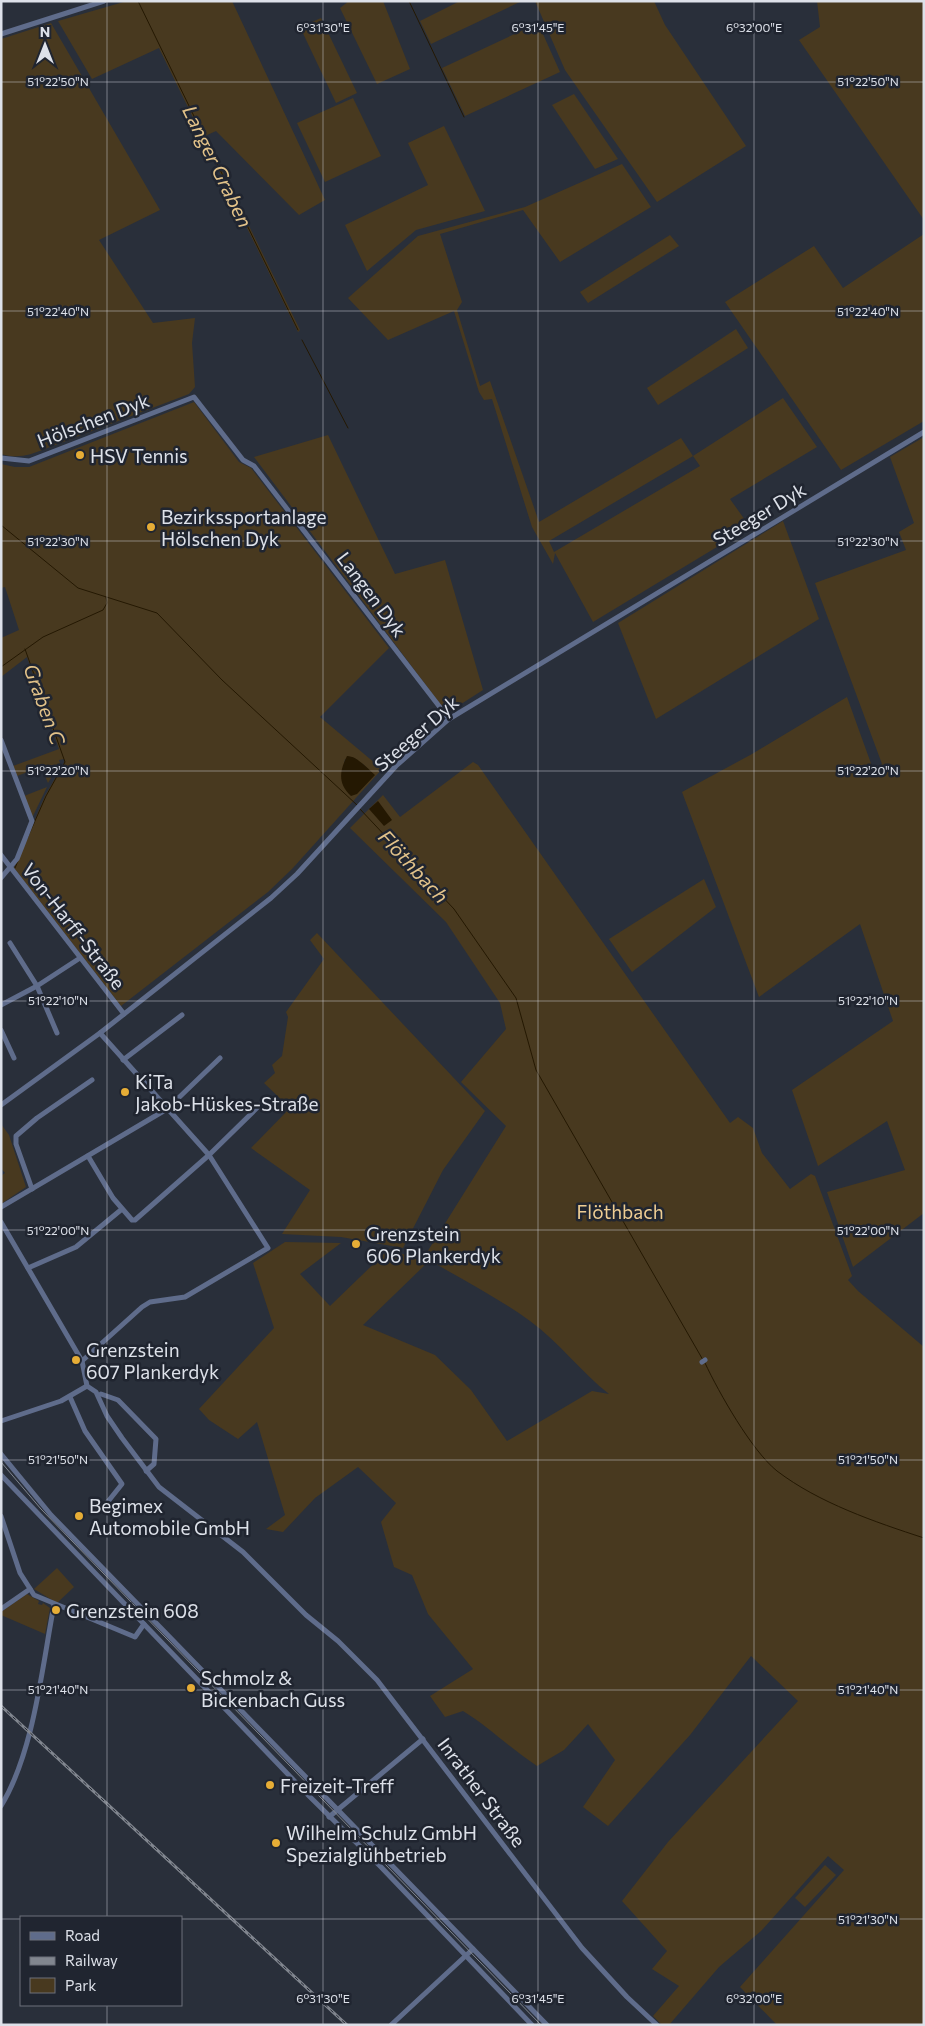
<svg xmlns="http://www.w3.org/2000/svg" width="925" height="2026" font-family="Commissioner,sans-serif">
<rect width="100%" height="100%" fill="#292f3a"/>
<!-- green -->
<g fill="#48391f" fill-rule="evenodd">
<path d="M 127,1 L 232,1 L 325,200 L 299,215 L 216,131 L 205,136 L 300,330 L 298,332 L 159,48 L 92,79 L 58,21 Z"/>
<path d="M 349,1 L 383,1 L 410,69 L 377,84 L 340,8 Z"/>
<path d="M 460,1 L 522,1 L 431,44 L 420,21 Z"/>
<path d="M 535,1 L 654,1 L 665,25 L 746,146 L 657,202 L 565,70 Z"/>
<path d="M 817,1 L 924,1 L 924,220 L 799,40 L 820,27 Z"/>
<path d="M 321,18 L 357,93 L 336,103 L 300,27 Z"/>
<path d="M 51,23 L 160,210 L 99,240 L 153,323 L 195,318 L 192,343 L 195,387 L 189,394 L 45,449 C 30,455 18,459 1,454 L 1,39 Z"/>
<path d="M 538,23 L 560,72 L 465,116 L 442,68 Z"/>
<path d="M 574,94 L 618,159 L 595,169 L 552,105 Z"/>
<path d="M 353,98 L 381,156 L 325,182 L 297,123 Z"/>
<path d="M 444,126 L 485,211 L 416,230 L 367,271 L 345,225 L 428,185 L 408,143 Z"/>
<path d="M 622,164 L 651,207 L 560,262 L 523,210 L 440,234 L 462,302 L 457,310 L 480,386 L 490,381 L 539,522 L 681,438 L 693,456 L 783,398 L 817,447 L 730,499 L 750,527 L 593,622 L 555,553 L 553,564 L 532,527 L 492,399 L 484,400 L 479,392 L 454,311 L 388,340 L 348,298 L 418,236 L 525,207 ZM 693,456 L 700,466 L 554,552 L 549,541 Z"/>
<path d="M 924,234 L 924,421 L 841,470 L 725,302 L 814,246 L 843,288 Z"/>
<path d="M 670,235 L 679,246 L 588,303 L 580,292 Z"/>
<path d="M 736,329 L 748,348 L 658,405 L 647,388 Z"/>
<path d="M 194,402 L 239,462 L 251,468 L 389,648 L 320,717 L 382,769 L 292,869 L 268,892 L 121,1006 L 14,868 L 45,796 L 65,761 L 64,759 L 59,760 L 60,763 L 48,783 L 41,767 L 17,776 L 13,766 L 59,749 L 27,657 L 1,677 L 1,638 L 19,630 L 5,587 L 1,588 L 1,464 L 15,467 L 29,467 ZM 345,759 L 363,764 L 374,775 L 357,793 L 352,795 L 344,765 Z"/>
<path d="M 328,435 L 395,574 L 445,560 L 483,690 L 447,713 L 254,457 Z"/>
<path d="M 924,437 L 924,1213 L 853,1267 L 827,1192 L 905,1170 L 887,1121 L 818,1166 L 792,1090 L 893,1021 L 860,924 L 759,997 L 682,792 L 752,754 L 847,697 L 873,769 L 882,764 L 815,583 L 906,550 L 899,532 L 914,523 L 890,457 Z"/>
<path d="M 783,521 L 819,619 L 656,719 L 618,623 Z"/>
<path d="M 473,762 L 478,765 L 730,1123 L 738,1117 L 753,1128 L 762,1153 L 790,1189 L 811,1174 L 815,1176 L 852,1276 L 848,1280 L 858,1291 L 924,1347 L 924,2025 L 777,2025 L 740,1987 L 844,1870 L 828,1856 L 761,1931 L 719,1967 L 669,2025 L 662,2025 L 653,2016 L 679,1986 L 652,1969 L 667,1951 L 622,1901 L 668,1842 L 798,1701 L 751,1656 L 690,1735 L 608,1826 L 583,1807 L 615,1760 L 588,1724 L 564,1750 L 537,1766 C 511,1749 489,1727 463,1711 L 445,1717 L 430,1696 L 473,1669 L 428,1614 L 412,1575 L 394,1567 L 381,1522 L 396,1503 L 358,1467 L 315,1498 L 283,1532 L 266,1529 L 285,1515 L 257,1422 L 238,1439 L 209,1420 L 199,1409 L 274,1328 L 253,1263 L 285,1242 L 341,1243 L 300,1274 L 330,1306 L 388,1250 L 410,1256 L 426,1264 L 363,1325 L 435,1355 L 471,1390 L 507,1441 L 592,1391 L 609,1394 C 581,1372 559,1342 530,1321 C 497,1297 459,1278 424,1257 L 506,1126 L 461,1082 L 506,1029 L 500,1003 L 446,922 L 350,828 L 383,795 L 400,817 Z"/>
<path d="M 47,787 L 32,818 L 24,796 Z"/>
<path d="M 704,879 L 716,907 L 632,972 L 609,939 Z"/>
<path d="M 317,933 L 485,1111 L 443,1170 L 403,1248 L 341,1237 L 282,1234 L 310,1190 L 251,1148 L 290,1108 L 264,1083 L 275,1073 L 272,1065 L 282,1056 L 288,1017 L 286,1012 L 324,959 L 310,940 Z"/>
<path d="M 1,1124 L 9,1135 L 26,1187 L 1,1204 L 1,1176 L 5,1173 L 1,1168 Z"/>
<path d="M 57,1568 L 74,1587 L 57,1603 L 34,1589 Z"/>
<path d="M 27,1594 L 39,1601 L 38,1604 L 42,1605 L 43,1603 L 50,1608 L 45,1634 L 1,1615 L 1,1612 Z"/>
<path d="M 825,1865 L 836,1875 L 805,1907 L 795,1898 Z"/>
</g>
<!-- water -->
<g fill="#241802">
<path d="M 347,756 C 357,756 367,768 375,775 L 357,794 L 351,796 C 337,783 340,770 347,756 Z"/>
<path d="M 378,801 L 392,820 L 384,826 L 369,809 Z"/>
</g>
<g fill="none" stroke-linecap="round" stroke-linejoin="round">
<!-- stream -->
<g stroke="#241802" stroke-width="1">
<path d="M 138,1 L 298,330"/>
<path d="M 409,1 L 464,117"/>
<path d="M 302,340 L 348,428"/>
<path d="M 1,525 L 78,588 L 157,613 L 222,680 L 357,805"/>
<path d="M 25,649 L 65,762 L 46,796 L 27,839"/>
<path d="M 1,667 L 43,637 L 103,610 L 107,603 L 106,597"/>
<path d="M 359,808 L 454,909 L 516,998 L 536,1070 L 703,1360"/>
<path d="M 15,868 L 18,861"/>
<path d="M 705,1363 C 719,1393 752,1451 777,1471 C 819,1503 875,1522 924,1538"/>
</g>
<!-- minor -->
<g stroke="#5f6c8b" stroke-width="5">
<path d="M 1,34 L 104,1"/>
<path d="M 1,458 L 29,461 L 194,397 L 243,460 L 254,466 L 449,719"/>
<path d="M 1,740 L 32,821 L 17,859 L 1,878"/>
<path d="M 1,855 L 124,1014"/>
<path d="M 10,943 L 37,986 L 57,1033"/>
<path d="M 1,1005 L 37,986 L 80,958"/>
<path d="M 1,1030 L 14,1058"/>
<path d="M 123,1060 L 182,1015"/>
<path d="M 1,1105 L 100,1033 L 271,898 L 297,874 L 396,766 L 449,719 L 924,432"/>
<path d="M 88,1156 L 113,1198 L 132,1220 L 135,1220 L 209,1155 L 262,1103"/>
<path d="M 32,1189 L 16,1144 L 16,1136 L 37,1118 L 92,1080"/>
<path d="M 1,1207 L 167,1109 L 220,1058"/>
<path d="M 1,1222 L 82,1361 L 87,1386 L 96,1392 L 107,1416 L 122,1438 L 159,1487 L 243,1552 L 306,1615 L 338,1641 L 377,1680 L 582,1948 L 627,1997 L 657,2025"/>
<path d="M 28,1268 L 76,1247 L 122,1209"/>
<path d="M 82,1361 L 142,1307 L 150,1302 L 185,1297 L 268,1248 L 209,1155 L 100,1033"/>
<path d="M 702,1362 L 705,1360"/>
<path d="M 101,1394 L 118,1400 L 156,1439 L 154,1464 L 146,1471"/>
<path d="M 70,1397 L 85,1431 L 122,1484 L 106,1504"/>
<path d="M 1,1421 L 61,1401 L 87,1386"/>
<path d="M 1,1454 L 51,1515 L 547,2025"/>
<path d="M 1,1475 L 304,1791 L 381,1867 L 532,2025"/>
<path d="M 1,1516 L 20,1573 L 34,1595 L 135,1637 L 144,1624"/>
<path d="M 1,1609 L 30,1589"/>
<path d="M 1,1806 C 34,1752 42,1667 54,1605"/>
<path d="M 329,1817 L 423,1739"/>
<path d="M 391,2025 L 473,1949"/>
</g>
<!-- tram -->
<path stroke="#81868f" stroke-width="1" d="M 1,1462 L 41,1509 L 541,2025"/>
<defs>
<path id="rail" d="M 1,1706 L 347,2025"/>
</defs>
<!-- rail casing -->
<use href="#rail" stroke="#81868f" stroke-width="3"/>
<!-- rail -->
<use href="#rail" stroke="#202530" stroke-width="1" stroke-dasharray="4" stroke-linecap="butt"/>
</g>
<!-- ticks -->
<path fill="none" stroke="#dde1e9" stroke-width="1" stroke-opacity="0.45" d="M 107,1 L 107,1917M 323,1 L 323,2025M 538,1 L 538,2025M 754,1 L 754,2025M 1,82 L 924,82M 1,311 L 924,311M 1,541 L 924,541M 1,771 L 924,771M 1,1001 L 924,1001M 1,1230 L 924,1230M 1,1460 L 924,1460M 1,1690 L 924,1690M 1,1919 L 21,1919M 181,1919 L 924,1919M 107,2005 L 107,2025"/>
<!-- markers -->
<g fill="#e6ad36" stroke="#202530" stroke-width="2">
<circle cx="80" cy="455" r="5"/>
<circle cx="151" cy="527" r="5"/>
<circle cx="125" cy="1092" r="5"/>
<circle cx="356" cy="1244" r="5"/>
<circle cx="76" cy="1360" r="5"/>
<circle cx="79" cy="1516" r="5"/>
<circle cx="56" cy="1610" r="5"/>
<circle cx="191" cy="1688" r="5"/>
<circle cx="270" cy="1785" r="5"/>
<circle cx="276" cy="1843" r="5"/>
</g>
<g text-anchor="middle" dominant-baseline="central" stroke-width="5" stroke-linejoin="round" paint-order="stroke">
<!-- street labels -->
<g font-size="19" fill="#dde1e9" stroke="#202530">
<text transform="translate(93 420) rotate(-21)">Hölschen Dyk</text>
<text transform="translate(759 514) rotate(-31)">Steeger Dyk</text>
<text transform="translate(372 594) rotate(53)">Langen Dyk</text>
<text transform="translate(416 733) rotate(-41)">Steeger Dyk</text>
<text transform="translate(74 926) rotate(52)">Von-Harff-Straße</text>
<text transform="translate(482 1792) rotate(53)">Inrather Straße</text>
</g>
<!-- poi labels -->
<g font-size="19" fill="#dde1e9" stroke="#202530" text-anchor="start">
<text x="90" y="455">HSV Tennis</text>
<text x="161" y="516">Bezirkssportanlage<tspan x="161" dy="22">Hölschen Dyk</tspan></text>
<text x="135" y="1081">KiTa<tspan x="135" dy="22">Jakob-Hüskes-Straße</tspan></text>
<text x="366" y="1233">Grenzstein<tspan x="366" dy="22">606 Plankerdyk</tspan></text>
<text x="86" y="1349">Grenzstein<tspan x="86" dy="22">607 Plankerdyk</tspan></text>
<text x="89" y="1505">Begimex<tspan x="89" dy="22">Automobile GmbH</tspan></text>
<text x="66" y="1610">Grenzstein 608</text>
<text x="201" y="1677">Schmolz &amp;<tspan x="201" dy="22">Bickenbach Guss</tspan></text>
<text x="280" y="1785">Freizeit-Treff</text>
<text x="286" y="1832">Wilhelm Schulz GmbH<tspan x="286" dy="22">Spezialglühbetrieb</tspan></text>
</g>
<!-- park labels -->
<g font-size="19" fill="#eecd93" stroke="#202530">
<text x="620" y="1211">Flöthbach</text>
</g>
<!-- water labels -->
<g font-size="20" font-style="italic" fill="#e2c289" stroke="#202530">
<text transform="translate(218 166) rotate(64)">Langer Graben</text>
<text transform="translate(45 704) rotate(70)">Graben C</text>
<text transform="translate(414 866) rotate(47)">Flöthbach</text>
</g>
</g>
<g font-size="12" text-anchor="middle" fill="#dde1e9" stroke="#202530" stroke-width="5" stroke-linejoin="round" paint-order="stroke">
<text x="323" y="32">6°31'30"E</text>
<text x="538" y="32">6°31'45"E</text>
<text x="754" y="32">6°32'00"E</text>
<text x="58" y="86">51°22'50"N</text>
<text x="868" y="86">51°22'50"N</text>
<text x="58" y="316">51°22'40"N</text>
<text x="868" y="316">51°22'40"N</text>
<text x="58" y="546">51°22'30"N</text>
<text x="868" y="546">51°22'30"N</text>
<text x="58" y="775">51°22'20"N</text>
<text x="868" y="775">51°22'20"N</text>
<text x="58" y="1005">51°22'10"N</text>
<text x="868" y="1005">51°22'10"N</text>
<text x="58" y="1235">51°22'00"N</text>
<text x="868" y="1235">51°22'00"N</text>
<text x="58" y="1464">51°21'50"N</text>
<text x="868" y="1464">51°21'50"N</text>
<text x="58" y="1694">51°21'40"N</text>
<text x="868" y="1694">51°21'40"N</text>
<text x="868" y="1924">51°21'30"N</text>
<text x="323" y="2003">6°31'30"E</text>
<text x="538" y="2003">6°31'45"E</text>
<text x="754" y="2003">6°32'00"E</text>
</g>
<!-- border -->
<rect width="925" height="2026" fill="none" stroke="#dde1e9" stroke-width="5"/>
<!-- legend -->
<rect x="20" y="1916" width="162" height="90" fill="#202530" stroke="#6c707a"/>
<rect x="30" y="1932" width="25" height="8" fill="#5f6c8b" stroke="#6c707a"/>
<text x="65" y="1941" font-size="15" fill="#dde1e9">Road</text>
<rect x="30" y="1957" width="25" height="8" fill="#81868f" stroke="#6c707a"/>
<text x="65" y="1966" font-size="15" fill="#dde1e9">Railway</text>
<rect x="30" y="1978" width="25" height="15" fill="#48391f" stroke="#6c707a"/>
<text x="65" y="1991" font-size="15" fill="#dde1e9">Park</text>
<!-- north arrow -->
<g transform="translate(45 45)" stroke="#202530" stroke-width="4" paint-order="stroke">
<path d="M0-4L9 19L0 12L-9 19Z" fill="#dde1e9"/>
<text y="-8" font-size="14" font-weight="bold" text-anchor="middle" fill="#dde1e9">N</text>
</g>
</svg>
